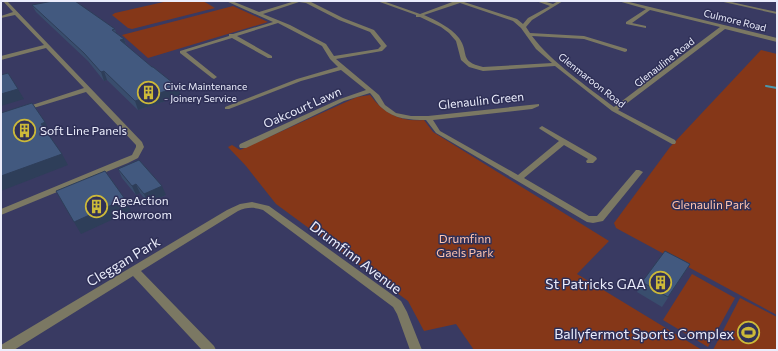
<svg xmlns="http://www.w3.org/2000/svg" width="778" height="351" font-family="Commissioner,sans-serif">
<rect width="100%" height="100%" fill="#393a62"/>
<!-- green -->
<g fill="#853718">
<path d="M 168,1 L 203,1 L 215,8 L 132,29 L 128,28 L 112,15 L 115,13 Z"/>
<path d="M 233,6 L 268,22 L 148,58 L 122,35 Z"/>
<path d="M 761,50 L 777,54 L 777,315 L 616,228 L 614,223 L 670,147 Z"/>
<path d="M 370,95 C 384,114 401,122 424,120 L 433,132 L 609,241 L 577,274 L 702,350 L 474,350 L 456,324 L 424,331 L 408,301 L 276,204 L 246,166 L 228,147 L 232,145 L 240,150 L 357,97 Z"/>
<path d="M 692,274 L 735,298 L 708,347 L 663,320 Z"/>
<path d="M 740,298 L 777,317 L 777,350 L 713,350 Z"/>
</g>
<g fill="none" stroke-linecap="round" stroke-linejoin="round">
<!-- stream -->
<path stroke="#4998af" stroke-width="2" d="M 766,86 L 777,88"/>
<!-- street -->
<g fill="#7b7863" fill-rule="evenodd">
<path d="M 3,1 L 7,1 L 142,142 L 144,147 L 138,158 L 128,163 L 1,215 L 1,209 L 122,159 L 132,155 L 136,147 L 136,145 L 86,92 L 27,110 L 23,110 L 23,108 L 84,88 L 46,48 L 1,60 L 1,56 L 44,45 L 15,15 L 1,18 L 1,16 L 13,12 Z"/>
<path d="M 226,1 L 232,1 L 259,12 L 295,1 L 309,1 L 343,18 L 374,30 L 387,46 L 382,51 L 336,59 L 379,95 L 385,105 L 396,113 L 411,116 L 428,116 L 539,104 L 539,106 L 532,109 L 433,120 L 440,131 L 518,175 L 559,141 L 540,129 L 539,128 L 542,126 L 596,157 L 597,159 L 593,163 L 587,163 L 586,161 L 588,159 L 564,145 L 524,178 L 589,216 L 597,216 L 636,170 L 639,170 L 643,172 L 603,221 L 593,223 L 587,222 L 436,133 L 426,120 C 410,120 394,119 382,108 C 377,104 375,98 370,93 L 344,101 L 246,148 L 240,148 L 239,146 L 240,144 L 340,99 L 366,90 L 341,70 L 301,81 L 229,109 L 225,109 L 225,107 L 297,79 L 338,67 L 330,59 L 322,46 L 278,23 L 237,36 L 272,56 L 272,58 L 268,58 L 232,38 L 186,52 L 217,77 L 214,79 L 212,78 L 180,53 L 180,51 L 229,36 L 229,34 L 233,34 L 273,22 ZM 299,2 L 306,3 L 339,20 L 370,32 L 381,46 L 378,49 L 334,56 L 326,44 L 290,25 L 263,14 Z"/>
<path d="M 377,1 L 383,1 L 420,14 L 455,1 L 461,1 L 517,19 L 523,24 L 528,18 L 550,6 L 536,1 L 543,1 L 553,4 L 558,1 L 563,1 L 532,20 L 526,27 L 530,33 L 584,36 L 627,49 L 627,51 L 625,52 L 584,39 L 532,36 C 551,62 588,87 614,107 L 720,27 L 650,10 L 632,23 L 646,26 L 646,28 L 626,24 L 626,22 L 646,9 L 618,1 L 625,1 L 650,7 L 777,38 L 777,42 L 725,29 L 618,110 L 675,140 L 676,142 L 675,144 L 672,144 L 612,111 L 555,66 L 483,71 L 469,67 L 461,60 L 456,41 L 449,33 L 441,27 L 420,17 L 416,17 L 416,15 ZM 460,3 L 513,21 L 521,28 L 536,49 L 552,63 L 483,67 C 458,61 470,53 459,38 C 450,27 437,21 424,15 Z"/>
<path d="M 719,1 L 727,1 L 777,12 L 777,14 Z"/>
<path d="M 252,202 L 269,206 L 401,301 L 407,312 L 422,350 L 410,350 L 397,314 L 393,307 L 263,210 C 254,207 247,207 238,211 L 141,271 L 214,346 L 216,350 L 202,350 L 133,276 L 14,350 L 1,350 L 1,345 L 227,210 L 240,204 Z"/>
</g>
</g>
<!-- wall -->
<g fill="#394d6d">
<path d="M 32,5 L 115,29 L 116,33 L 124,39 L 127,46 L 181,96 L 138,110 L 107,80 L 104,81 L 88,61 L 36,12 Z"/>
<path d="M 118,169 L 166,195 L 148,203 L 140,193 L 136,195 L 122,178 Z"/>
<path d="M 690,264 L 662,307 L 637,292 L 642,282 Z"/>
</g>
<!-- shaded-wall -->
<g fill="#2e3e59">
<path d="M 124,39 L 127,47 L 120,40 Z"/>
<path d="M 104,71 L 107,80 L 104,81 L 101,72 Z"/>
<path d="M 178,87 L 181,96 L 138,110 L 135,101 Z"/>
<path d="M 18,89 L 24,99 L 1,106 L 1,94 Z"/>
<path d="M 45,122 L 51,134 L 47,135 L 41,124 Z"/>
<path d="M 62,154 L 68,165 L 1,191 L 1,176 Z"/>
<path d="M 136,184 L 140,193 L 136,195 L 132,186 Z"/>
<path d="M 162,186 L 166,195 L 148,203 L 144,194 Z"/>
<path d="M 125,199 L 131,211 L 81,234 L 74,222 Z"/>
</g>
<!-- building -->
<g fill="#42597f" stroke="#2e3e59">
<path d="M 53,1 L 75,1 L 115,29 L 112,30 L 124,39 L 120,40 L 152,67 L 153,67 L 178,87 L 135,101 L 104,71 L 101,72 L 84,53 L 32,5 Z"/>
<path d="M 8,73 L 18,89 L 1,94 L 1,75 Z"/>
<path d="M 32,103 L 45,122 L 41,124 L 62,154 L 1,176 L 1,113 Z"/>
<path d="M 139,160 L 162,186 L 144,194 L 136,184 L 132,186 L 118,169 Z"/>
<path d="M 105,171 L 125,199 L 74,222 L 56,191 Z"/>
<path d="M 665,251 L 690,264 L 668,297 L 642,282 Z"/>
</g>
<!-- icons -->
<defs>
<symbol id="building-ring" viewBox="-11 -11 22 22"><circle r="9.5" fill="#2f3057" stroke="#ccb939" stroke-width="1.5"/><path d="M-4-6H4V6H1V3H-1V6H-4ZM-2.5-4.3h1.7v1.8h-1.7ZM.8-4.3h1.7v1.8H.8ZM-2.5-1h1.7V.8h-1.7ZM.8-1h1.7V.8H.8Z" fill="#ccb939"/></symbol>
<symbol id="stadium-ring" viewBox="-11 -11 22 22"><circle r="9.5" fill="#2f3057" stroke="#ccb939" stroke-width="1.5"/><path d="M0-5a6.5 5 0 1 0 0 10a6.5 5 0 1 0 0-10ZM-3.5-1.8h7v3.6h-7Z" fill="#ccb939"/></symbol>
</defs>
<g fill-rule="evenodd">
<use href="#building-ring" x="136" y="80" width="25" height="25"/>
<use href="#building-ring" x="12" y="118" width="25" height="25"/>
<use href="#building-ring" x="84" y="194" width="25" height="25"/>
<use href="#building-ring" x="648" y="270" width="25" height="25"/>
<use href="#stadium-ring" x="736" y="320" width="25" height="25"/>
</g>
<g text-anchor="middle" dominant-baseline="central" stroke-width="3" stroke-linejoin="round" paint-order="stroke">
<!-- far-street labels -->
<g font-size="10" fill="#ebedfc" stroke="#2f3057">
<text transform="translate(735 20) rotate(14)">Culmore Road</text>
<text transform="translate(664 62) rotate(-38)">Glenauline Road</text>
<text transform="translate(592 80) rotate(38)">Glenmaroon Road</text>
</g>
<!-- far-poi labels -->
<g font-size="10" fill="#ebedfc" stroke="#2f3057" text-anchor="start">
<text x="164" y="86">Civic Maintenance<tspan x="164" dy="12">- Joinery Service</tspan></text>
</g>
<!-- street labels -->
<g font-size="12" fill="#ebedfc" stroke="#2f3057">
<text transform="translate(481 100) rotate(-6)">Glenaulin Green</text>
<text transform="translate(302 107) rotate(-24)">Oakcourt Lawn</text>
</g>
<!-- poi labels -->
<g font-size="12" fill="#ebedfc" stroke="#2f3057" text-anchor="start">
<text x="40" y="130">Soft Line Panels</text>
<text x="112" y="200">AgeAction<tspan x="112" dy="14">Showroom</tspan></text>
</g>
<!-- park labels -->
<g font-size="12" fill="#ffc3ae" stroke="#2f3057">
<text x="711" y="204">Glenaulin Park</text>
<text x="465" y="238">Drumfinn<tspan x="465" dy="14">Gaels Park</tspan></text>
</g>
<!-- near-street labels -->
<g font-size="14" fill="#ebedfc" stroke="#2f3057">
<text transform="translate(356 257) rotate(37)">Drumfinn Avenue</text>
<text transform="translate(123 261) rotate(-31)">Cleggan Park</text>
</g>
<!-- near-poi labels -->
<g font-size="14" fill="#ebedfc" stroke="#2f3057" text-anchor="end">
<text x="646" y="283">St Patricks GAA</text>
<text x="734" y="333">Ballyfermot Sports Complex</text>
</g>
</g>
<!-- border -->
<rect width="778" height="351" fill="none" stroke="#ebedfc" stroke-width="4"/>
</svg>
